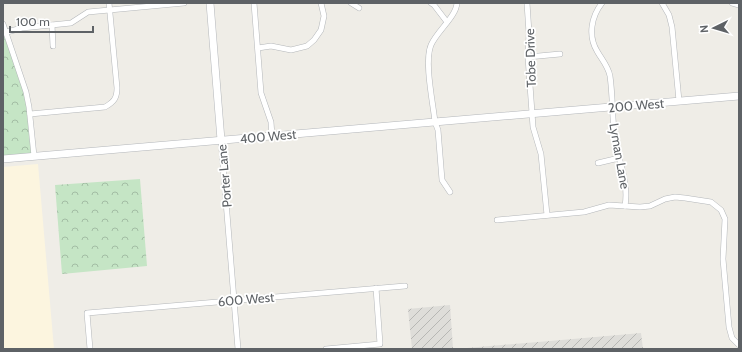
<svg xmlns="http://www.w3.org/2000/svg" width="742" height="352" font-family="Cabin,sans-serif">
<defs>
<pattern id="industrial-furrows" width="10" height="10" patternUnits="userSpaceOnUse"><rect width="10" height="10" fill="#deddd9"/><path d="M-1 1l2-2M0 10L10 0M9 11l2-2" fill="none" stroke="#b7b7b4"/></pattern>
<pattern id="park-crowns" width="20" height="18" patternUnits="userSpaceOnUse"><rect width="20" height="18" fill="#c5e5c5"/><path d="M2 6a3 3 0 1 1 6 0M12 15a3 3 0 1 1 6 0" fill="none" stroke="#a3bda4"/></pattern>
</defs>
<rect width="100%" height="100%" fill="#efede7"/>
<!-- commercial -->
<path fill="#fcf5df" d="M 38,164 L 54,349 L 3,349 L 3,167 Z"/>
<!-- industrial -->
<g fill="url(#industrial-furrows)">
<path d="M 450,305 L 453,349 L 412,349 L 408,309 Z"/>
<path d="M 641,333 L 643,349 L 455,349 L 550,341 Z"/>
</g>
<!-- park -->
<g fill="url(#park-crowns)">
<path d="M 5,32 L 24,85 L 34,156 L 3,159 L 3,34 Z"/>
<path d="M 140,179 L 147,266 L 62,274 L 55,185 Z"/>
</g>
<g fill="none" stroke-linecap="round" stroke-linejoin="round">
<defs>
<g id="street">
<path d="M 254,3 L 261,93 L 271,122 L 272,136"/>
<path d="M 351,3 L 359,8"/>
<path d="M 431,3 L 434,5 L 447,22"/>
<path d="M 527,3 L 529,33 L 528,57 L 533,127 L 541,154 L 547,215"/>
<path d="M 602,3 C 591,17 588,36 597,51 C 602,60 608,66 610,76 C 613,97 612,119 615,140 C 619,162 629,183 625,206"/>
<path d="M 662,3 L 669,15 L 672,27 L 679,101"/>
<path d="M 732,3 L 739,5"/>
<path d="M 3,24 L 26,92 L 29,107 L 34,156"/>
<path d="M 52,25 L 53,46"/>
<path d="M 3,33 L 22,28 L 71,23 L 88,12 L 184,3"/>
<path d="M 258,48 L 271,46 L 291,50 L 307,46 L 314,40 L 321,30 L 324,16 L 321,3"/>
<path d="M 528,57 L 560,54"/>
<path d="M 30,114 L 105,107 C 114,102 117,98 117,88 L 109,3"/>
<path d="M 221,140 L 238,349"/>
<path d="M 598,163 L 619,158"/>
<path d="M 450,192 L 442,180 L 438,130 L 435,122 C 433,103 424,61 431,45 C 437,31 456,17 457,3"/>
<path d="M 497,220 L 584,212 L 609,205 L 640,207 L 650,206 L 665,199 L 675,197 L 685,198 L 711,202 L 721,210 L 725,219 L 723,259 L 729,327 L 732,338 L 739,345"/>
<path d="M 90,349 L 87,313 L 405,286"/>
<path d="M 326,349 L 380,344 L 376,288"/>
</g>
<g id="secondary">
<path d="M 210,3 L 221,140"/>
<path d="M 3,159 L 739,96"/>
</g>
</defs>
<!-- street casing -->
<use href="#street" stroke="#b4b7ba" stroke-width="6"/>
<!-- secondary casing -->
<use href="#secondary" stroke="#b3b6ba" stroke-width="8"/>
<!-- street -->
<use href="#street" stroke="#fff" stroke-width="5"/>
<!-- secondary -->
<use href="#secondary" stroke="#fff" stroke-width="7"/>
</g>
<g text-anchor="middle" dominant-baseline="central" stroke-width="3.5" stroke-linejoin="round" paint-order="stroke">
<!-- street labels -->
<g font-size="13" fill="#5e6266" stroke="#fff">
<text transform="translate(530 58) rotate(-92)">Tobe Drive</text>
<text transform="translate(636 105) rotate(-5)">200 West</text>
<text transform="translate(268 136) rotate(-5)">400 West</text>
<text transform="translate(620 156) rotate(80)">Lyman Lane</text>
<text transform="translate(224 176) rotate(-95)">Porter Lane</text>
<text transform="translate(246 299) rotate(-5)">600 West</text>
</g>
</g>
<!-- border -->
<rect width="742" height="352" fill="none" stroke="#5e6266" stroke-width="8"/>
<!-- north arrow -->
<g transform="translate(714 28) rotate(265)" stroke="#ffffff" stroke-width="3" paint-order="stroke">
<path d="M0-3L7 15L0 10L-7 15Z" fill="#5e6266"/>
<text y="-6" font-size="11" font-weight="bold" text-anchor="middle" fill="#5e6266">N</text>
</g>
<!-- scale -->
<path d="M10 26v6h83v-6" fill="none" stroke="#5e6266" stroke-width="2"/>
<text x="16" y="26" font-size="12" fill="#5e6266" stroke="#ffffff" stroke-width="3" paint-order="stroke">100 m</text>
</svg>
